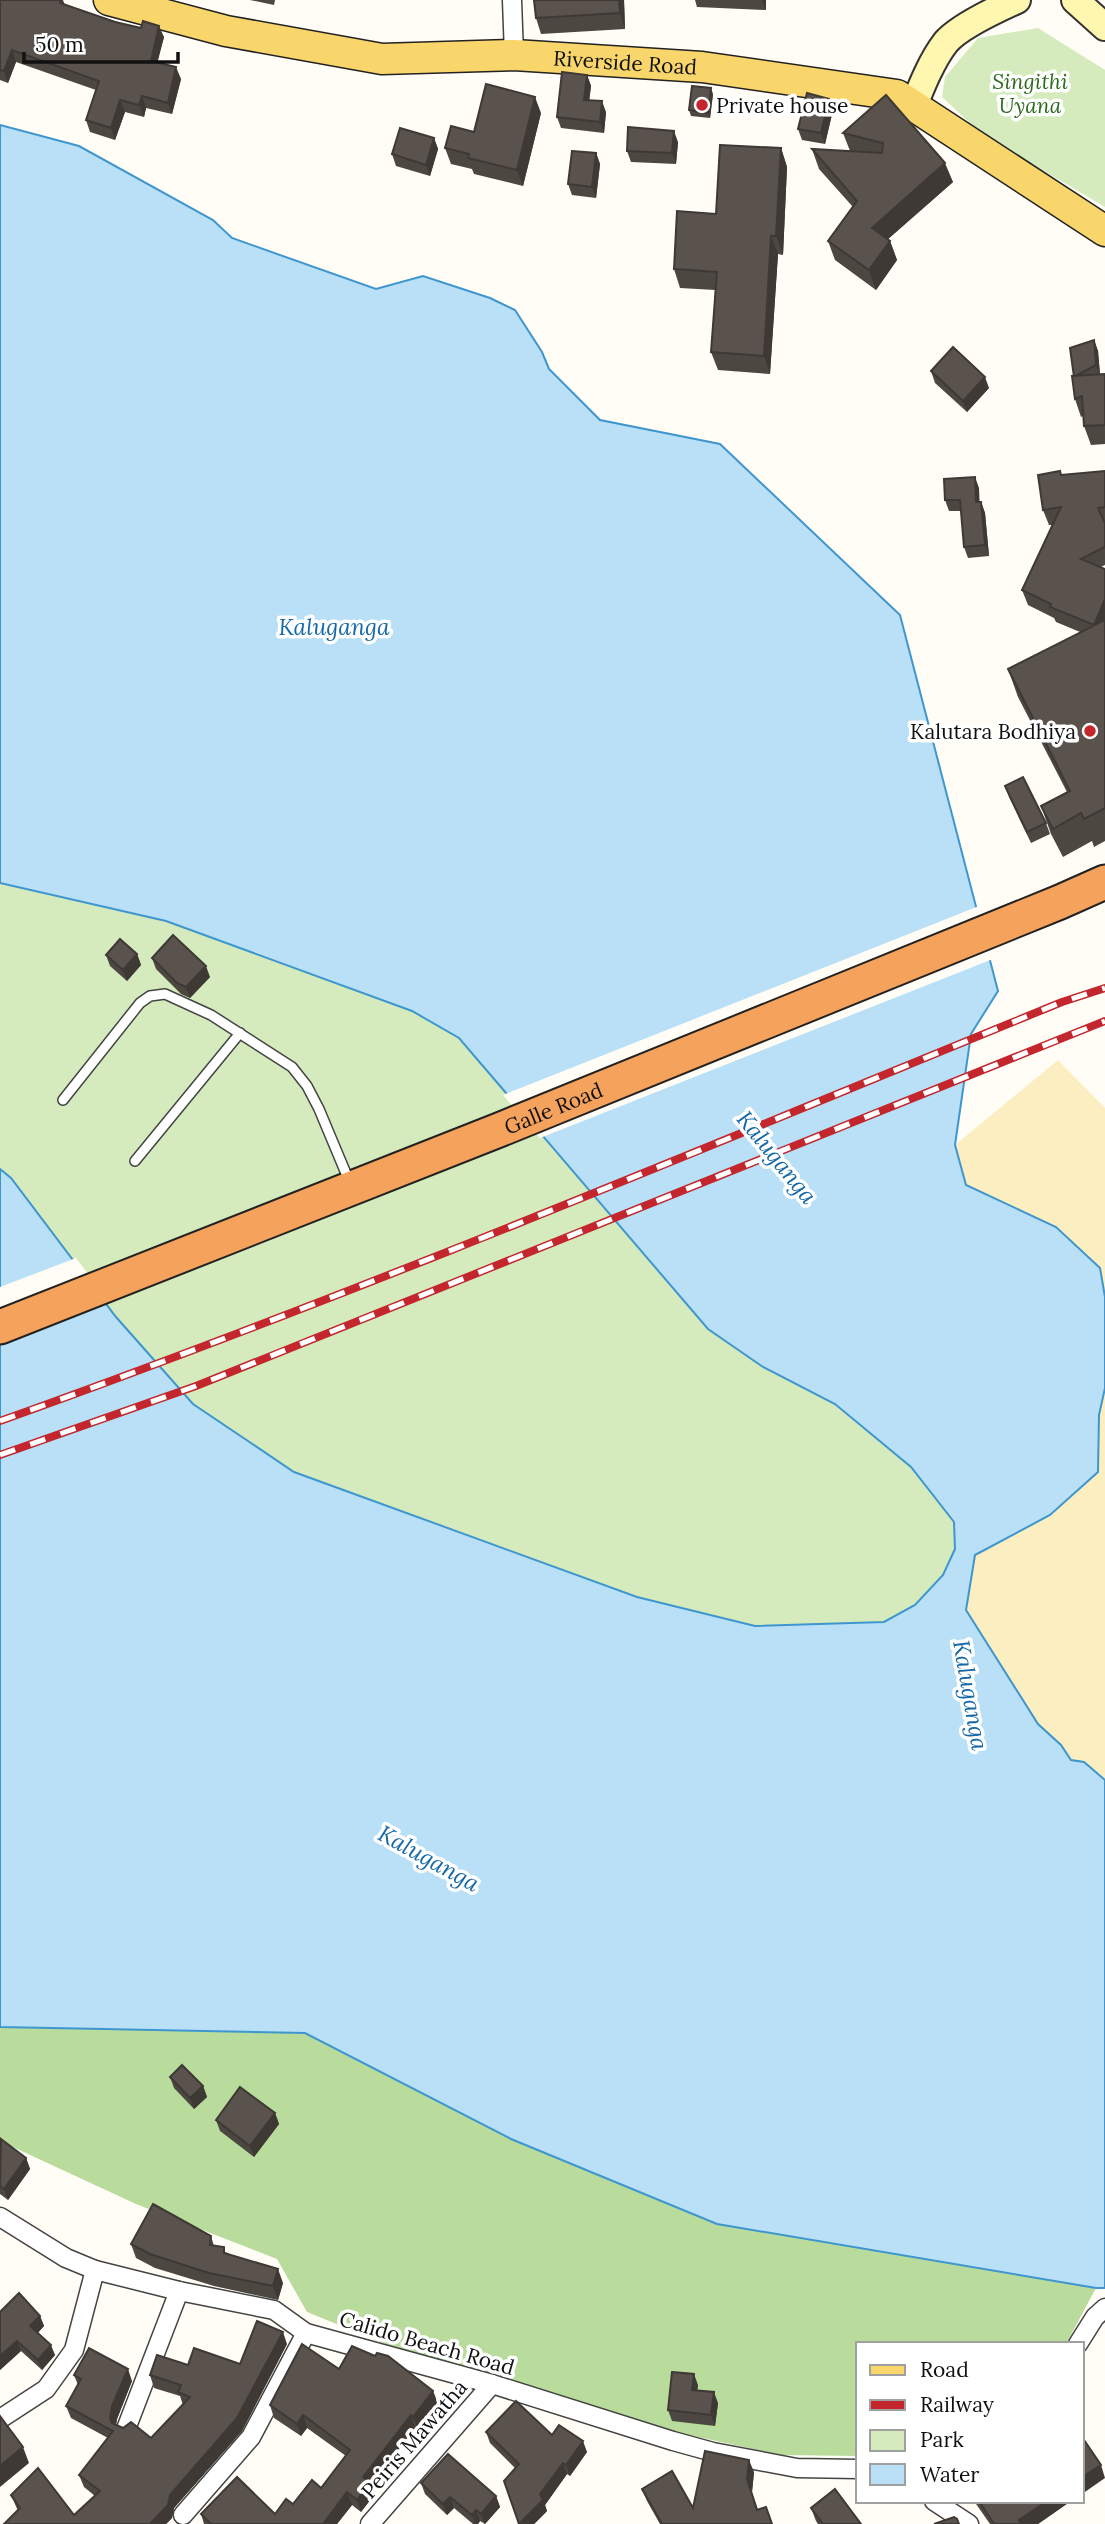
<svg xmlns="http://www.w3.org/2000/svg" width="1105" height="2524" font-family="Lora,serif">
<rect width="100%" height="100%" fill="#fffdf5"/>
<!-- green -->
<g fill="#d5ebbd">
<path d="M 1038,28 L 1105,70 L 1105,207 L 983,135 L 942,97 L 945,77 L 978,38 Z"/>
<path d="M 0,883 L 166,921 L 412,1011 L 459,1038 L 708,1329 L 763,1367 L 835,1404 L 911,1467 L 954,1522 L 955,1549 L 943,1575 L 915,1605 L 884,1623 L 755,1626 L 637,1597 L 294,1472 L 193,1404 L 116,1317 L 11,1178 L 0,1169 Z"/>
</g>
<!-- forest -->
<path fill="#b9dc9c" d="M 0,2027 L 305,2033 L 716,2224 L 1096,2288 L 1066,2344 L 858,2344 L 858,2456 L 781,2455 L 675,2432 L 386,2344 L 307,2312 L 277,2259 L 136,2204 L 0,2141 Z"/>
<!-- sand -->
<g fill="#fbeec1">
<path d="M 1058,1060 L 1105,1108 L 1105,1297 L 1100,1268 L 1056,1227 L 966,1185 L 955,1145 Z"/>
<path d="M 1105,1388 L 1105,1780 L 1084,1762 L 1071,1760 L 1061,1745 L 1038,1724 L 966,1610 L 975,1555 L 1050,1515 L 1098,1472 L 1099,1415 Z"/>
</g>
<!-- water -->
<path fill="#b9e0f7" stroke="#3f96cf" stroke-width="2" d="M 0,125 L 79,146 L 213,220 L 232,238 L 376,289 L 423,276 L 490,298 L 515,310 L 542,352 L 549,369 L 600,420 L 720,444 L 900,615 L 998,991 L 971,1034 L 955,1145 L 966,1185 L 1056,1227 L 1100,1268 L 1105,1297 L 1105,1388 L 1099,1415 L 1098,1472 L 1050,1515 L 975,1555 L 966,1610 L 1038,1724 L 1061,1745 L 1071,1760 L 1084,1762 L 1105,1780 L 1105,2288 L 1096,2288 L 717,2224 L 511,2139 L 305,2033 L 0,2027 L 0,1169 L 11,1178 L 116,1317 L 193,1404 L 294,1472 L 637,1597 L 755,1626 L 884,1622 L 915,1605 L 943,1575 L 955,1549 L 954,1522 L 911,1467 L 835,1404 L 763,1367 L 708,1329 L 459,1038 L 412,1011 L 166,921 L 0,883 Z"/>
<!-- pier -->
<g fill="#fffdf5">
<path d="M 979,906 L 993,959 L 540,1138 L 503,1095 Z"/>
<path d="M 76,1258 L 108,1300 L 0,1342 L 0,1287 Z"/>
</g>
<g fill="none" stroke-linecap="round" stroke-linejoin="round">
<defs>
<g id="lane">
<path d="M 63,1100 L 140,1003 L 150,996 L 165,994 L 211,1015 L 292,1067 L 307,1086 L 319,1109 L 350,1183"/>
<path d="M 135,1161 L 240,1033"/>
</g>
<g id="street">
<path d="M 512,0 L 514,55"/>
<path d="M 0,2217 L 66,2258 L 95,2270 L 179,2291 L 274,2310 L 306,2333 L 492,2384 L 673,2441 L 713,2452 L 797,2468 L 858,2469"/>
<path d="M 1078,2344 L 1095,2317 L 1105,2308"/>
<path d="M 0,2419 L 46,2389 L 74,2350 L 95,2270"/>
<path d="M 126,2429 L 179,2291"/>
<path d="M 934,2501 L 969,2524"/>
<path d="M 183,2515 L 251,2437 L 306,2333"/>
<path d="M 370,2524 L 492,2384"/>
</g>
<g id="secondary">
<path d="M 1075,0 L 1105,27"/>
<path d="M 914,105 C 922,85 932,60 946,42 C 960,26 997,9 1017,0"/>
</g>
<g id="primary">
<path id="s1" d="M 109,0 L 226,31 L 382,59 L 514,55 L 702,67 L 897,95 L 1105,231"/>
</g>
<g id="highway">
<path id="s2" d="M 0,1327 L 499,1130 L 1060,902 L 1105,882"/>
</g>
</defs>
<!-- lane casing -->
<use href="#lane" stroke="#444" stroke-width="12"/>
<!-- street casing -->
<use href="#street" stroke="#444" stroke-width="21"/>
<!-- secondary casing -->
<use href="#secondary" stroke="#333" stroke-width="30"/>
<!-- primary casing -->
<use href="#primary" stroke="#222" stroke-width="33"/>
<!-- highway casing -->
<use href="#highway" stroke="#222" stroke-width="37"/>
<!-- lane -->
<use href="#lane" stroke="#fff" stroke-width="9"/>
<!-- street -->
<use href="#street" stroke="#fff" stroke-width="18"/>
<!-- secondary -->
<use href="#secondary" stroke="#fff6b0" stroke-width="26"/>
<!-- primary -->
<use href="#primary" stroke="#f9d66b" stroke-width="30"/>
<!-- highway -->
<use href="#highway" stroke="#f5a25d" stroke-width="33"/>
<defs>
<g id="rail">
<path d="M 0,1421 C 359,1293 709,1146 1062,1002 L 1105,988"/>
<path d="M 0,1455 L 196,1386 L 1105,1021"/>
</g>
</defs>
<!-- rail casing -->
<use href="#rail" stroke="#c4262e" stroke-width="8"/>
<!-- rail -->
<use href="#rail" stroke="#fff" stroke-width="5" stroke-dasharray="16" stroke-linecap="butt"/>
</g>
<!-- wall -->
<g fill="#4d4742">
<path d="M 0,0 L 63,0 L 65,5 L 164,37 L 157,62 L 181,79 L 172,114 L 146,108 L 144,117 L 125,112 L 115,140 L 90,132 L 86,120 L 96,90 L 16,62 L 8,83 L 0,80 Z"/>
<path d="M 250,0 L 275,0 L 274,5 Z"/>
<path d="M 534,0 L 624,0 L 625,29 L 541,34 L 536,18 Z"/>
<path d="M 695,0 L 766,0 L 766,10 L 697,7 Z"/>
<path d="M 587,75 L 591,86 L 589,100 L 606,112 L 604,133 L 561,128 L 557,117 Z"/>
<path d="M 713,94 L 710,118 L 691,116 L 689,110 Z"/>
<path d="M 886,95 L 953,182 L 888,239 L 890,241 L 897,260 L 876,290 L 835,260 L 828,241 L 853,207 L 819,169 L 812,149 L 850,151 L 843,133 Z"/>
<path d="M 833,110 L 825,144 L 802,140 L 798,129 Z"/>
<path d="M 541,113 L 523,186 L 474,174 L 472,169 L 451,164 L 445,148 L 474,132 Z"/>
<path d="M 434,138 L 438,149 L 430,176 L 396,166 L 392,154 Z"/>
<path d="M 678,142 L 676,164 L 631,162 L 627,151 Z"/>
<path d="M 781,148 L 787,167 L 783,255 L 778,254 L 770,374 L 718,370 L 711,352 L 715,290 L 680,288 L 674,269 Z"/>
<path d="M 596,153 L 600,164 L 596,198 L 572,195 L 568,184 Z"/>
<path d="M 1094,340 L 1098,351 L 1100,374 L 1105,374 L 1105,444 L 1091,445 L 1084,426 L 1083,416 L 1081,417 L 1075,399 L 1074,376 Z"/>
<path d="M 931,371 L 989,388 L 967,412 L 935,383 Z"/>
<path d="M 1060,471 L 1061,475 L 1105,471 L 1105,565 L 1101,567 L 1105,569 L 1105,841 L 1094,847 L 1092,841 L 1063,857 L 1051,834 L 1041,806 L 1067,792 L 1018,697 L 1008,669 L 1080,632 L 1056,622 L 1054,618 L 1028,605 L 1022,590 L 1052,525 L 1049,525 L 1043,510 Z"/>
<path d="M 979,488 L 979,502 L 981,502 L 985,513 L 989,556 L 968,558 L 964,547 L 961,511 L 949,511 L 945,500 Z"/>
<path d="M 1005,786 L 1046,823 L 1050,834 L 1031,843 L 1009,797 Z"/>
<path d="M 137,954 L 141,965 L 127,981 L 110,966 L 106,955 Z"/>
<path d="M 152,958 L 210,977 L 190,998 L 181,994 L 156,969 Z"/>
<path d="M 170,2077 L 203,2086 L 207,2097 L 194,2109 L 174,2088 Z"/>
<path d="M 275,2113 L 279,2124 L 254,2157 L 220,2131 L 216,2120 Z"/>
<path d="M 0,2140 L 26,2158 L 30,2169 L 8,2200 L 0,2194 Z"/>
<path d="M 211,2236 L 214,2246 L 283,2283 L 278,2300 L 214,2286 L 155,2268 L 136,2258 L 131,2244 Z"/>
<path d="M 0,2312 L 40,2316 L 44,2326 L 38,2333 L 55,2355 L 42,2370 L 21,2351 L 0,2370 Z"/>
<path d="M 287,2344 L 242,2431 L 174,2508 L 172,2518 L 166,2524 L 4,2524 L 18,2511 L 11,2495 L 74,2515 L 95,2496 L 84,2487 L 79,2475 L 108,2438 L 71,2418 L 66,2406 L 78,2385 L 74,2375 L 132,2381 L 117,2419 L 116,2425 L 151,2438 L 183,2405 L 180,2396 L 154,2388 L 150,2375 L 188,2365 L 240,2364 Z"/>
<path d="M 339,2369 L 433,2391 L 438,2404 L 418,2430 L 415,2428 L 371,2485 L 374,2495 L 361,2512 L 352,2505 L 337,2524 L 204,2524 L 201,2514 L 275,2514 L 293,2504 L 321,2488 L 346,2456 L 307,2428 L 301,2436 L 274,2418 L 270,2405 Z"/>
<path d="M 698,2385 L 697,2390 L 718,2403 L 715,2426 L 672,2421 L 668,2410 Z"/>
<path d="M 486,2432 L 552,2435 L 587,2452 L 570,2476 L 567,2474 L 545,2505 L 547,2511 L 534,2524 L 518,2524 L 515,2468 L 490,2443 Z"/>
<path d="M 754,2472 L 752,2492 L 758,2510 L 773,2524 L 660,2524 L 647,2501 L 642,2489 L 693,2508 Z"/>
<path d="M 421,2483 L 496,2496 L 500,2507 L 485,2524 L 480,2521 L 478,2524 L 473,2524 L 454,2508 L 447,2515 L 425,2494 Z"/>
<path d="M 974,2501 L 1071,2501 L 1038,2524 L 990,2524 Z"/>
<path d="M 811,2508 L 861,2524 L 818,2524 L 816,2521 Z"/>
</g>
<!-- shaded-wall -->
<g fill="#3f3936">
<path d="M 619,0 L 624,0 L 625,29 L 620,13 Z"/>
<path d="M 762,0 L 766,0 L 766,10 Z"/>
<path d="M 159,26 L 164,37 L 155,72 L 151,61 Z"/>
<path d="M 12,50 L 16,62 L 8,83 L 4,71 Z"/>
<path d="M 176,67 L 181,79 L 172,114 L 168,103 Z"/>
<path d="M 587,75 L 591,86 L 588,111 L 584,100 Z"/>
<path d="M 711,88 L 713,94 L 710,118 L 708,113 Z"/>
<path d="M 142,96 L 146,108 L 144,117 L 139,105 Z"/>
<path d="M 535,97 L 541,113 L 523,186 L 517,170 Z"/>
<path d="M 829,99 L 833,110 L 825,144 L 821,133 Z"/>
<path d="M 120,100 L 125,112 L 115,140 L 111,128 Z"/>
<path d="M 602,101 L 606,112 L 604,133 L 600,122 Z"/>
<path d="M 674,131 L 678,142 L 676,164 L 672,153 Z"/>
<path d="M 434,138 L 438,149 L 430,176 L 426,165 Z"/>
<path d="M 781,148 L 787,167 L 783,255 L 776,236 Z"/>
<path d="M 596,153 L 600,164 L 596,198 L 592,187 Z"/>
<path d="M 945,163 L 953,182 L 879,247 L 872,228 Z"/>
<path d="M 771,236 L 778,254 L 770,374 L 764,356 Z"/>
<path d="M 890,241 L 897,260 L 876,290 L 869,270 Z"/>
<path d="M 1094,340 L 1098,351 L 1100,376 L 1096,365 Z"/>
<path d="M 985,377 L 989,388 L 967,412 L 963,401 Z"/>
<path d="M 975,477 L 979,488 L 980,513 L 976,502 Z"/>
<path d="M 981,502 L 985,513 L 989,556 L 985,545 Z"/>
<path d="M 1105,599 L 1105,628 L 1094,625 Z"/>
<path d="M 137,954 L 141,965 L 127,981 L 123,970 Z"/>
<path d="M 206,966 L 210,977 L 190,998 L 186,987 Z"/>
<path d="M 203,2086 L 207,2097 L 194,2109 L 190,2098 Z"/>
<path d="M 275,2113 L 279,2124 L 254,2157 L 250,2146 Z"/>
<path d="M 26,2158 L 30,2169 L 8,2200 L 4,2189 Z"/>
<path d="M 278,2269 L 283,2283 L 278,2300 L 273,2286 Z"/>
<path d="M 40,2316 L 44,2326 L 34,2336 L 30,2326 Z"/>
<path d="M 283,2332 L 287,2344 L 242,2431 L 174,2508 L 172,2518 L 166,2524 L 150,2524 Z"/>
<path d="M 17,2341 L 21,2351 L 0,2370 L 0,2356 Z"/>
<path d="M 51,2345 L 55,2355 L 42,2370 L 38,2360 Z"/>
<path d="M 128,2369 L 132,2381 L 117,2419 L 115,2430 L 110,2418 L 112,2406 Z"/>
<path d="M 694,2374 L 698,2385 L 696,2401 L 692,2390 Z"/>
<path d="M 433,2391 L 438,2404 L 418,2430 L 413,2417 Z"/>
<path d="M 714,2392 L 718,2403 L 715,2426 L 711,2415 Z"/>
<path d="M 303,2415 L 307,2428 L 301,2436 L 297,2424 Z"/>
<path d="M 411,2415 L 415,2428 L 371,2485 L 374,2495 L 361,2512 L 357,2500 L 363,2477 Z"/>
<path d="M 583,2441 L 587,2452 L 570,2476 L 566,2465 Z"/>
<path d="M 23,2447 L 29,2463 L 0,2487 L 0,2466 Z"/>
<path d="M 749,2460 L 754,2472 L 752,2492 L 747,2479 Z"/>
<path d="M 563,2463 L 567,2474 L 545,2505 L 547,2511 L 534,2524 L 519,2524 Z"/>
<path d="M 1101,2465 L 1105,2478 L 1082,2494 L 1082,2477 Z"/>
<path d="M 347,2492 L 352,2505 L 337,2524 L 323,2524 Z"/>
<path d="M 496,2496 L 500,2507 L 485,2524 L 481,2514 Z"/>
<path d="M 450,2497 L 454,2508 L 447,2515 L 443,2504 Z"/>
<path d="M 1047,2501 L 1071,2501 L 1038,2524 L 1020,2524 L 1019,2520 Z"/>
<path d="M 476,2510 L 480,2521 L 478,2524 L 475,2524 L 472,2515 Z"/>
</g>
<!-- building -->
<g fill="#5a524d" stroke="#3f3936" stroke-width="2">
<path d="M 0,0 L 61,0 L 60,3 L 115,22 L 141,28 L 143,21 L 159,26 L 151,61 L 176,67 L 168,103 L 142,96 L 139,105 L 120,100 L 111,128 L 86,120 L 99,81 L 12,50 L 4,71 L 0,70 Z"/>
<path d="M 534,0 L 619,0 L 620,13 L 536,18 Z"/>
<path d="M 562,72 L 587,75 L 584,100 L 602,101 L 600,122 L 557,117 Z"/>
<path d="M 486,84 L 535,97 L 517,170 L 468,158 L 469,154 L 445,148 L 451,126 L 474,132 Z"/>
<path d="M 692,86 L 711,88 L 708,113 L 689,110 Z"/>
<path d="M 807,93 L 829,99 L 821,133 L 798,129 Z"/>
<path d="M 886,95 L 945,163 L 872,228 L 890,241 L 869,270 L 828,241 L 857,201 L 812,149 L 882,153 L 883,143 L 843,133 Z"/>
<path d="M 628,127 L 674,131 L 672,153 L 627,151 Z"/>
<path d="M 400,128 L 434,138 L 426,165 L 392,154 Z"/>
<path d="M 720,145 L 781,148 L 776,236 L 771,236 L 764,356 L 711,352 L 717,272 L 674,269 L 677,211 L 716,214 Z"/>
<path d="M 572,151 L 596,153 L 592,187 L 568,184 Z"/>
<path d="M 1094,340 L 1096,365 L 1074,377 L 1070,348 Z"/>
<path d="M 953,347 L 985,377 L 963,401 L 931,371 Z"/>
<path d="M 1105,374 L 1105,425 L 1084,426 L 1082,396 L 1075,399 L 1072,376 Z"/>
<path d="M 1060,471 L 1061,475 L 1105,471 L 1105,507 L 1098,508 L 1105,523 L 1105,547 L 1081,559 L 1105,569 L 1105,599 L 1094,625 L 1050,607 L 1051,604 L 1022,590 L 1061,507 L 1043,510 L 1038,475 Z"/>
<path d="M 975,477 L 976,502 L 981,502 L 985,545 L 964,547 L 960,500 L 945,500 L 944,479 Z"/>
<path d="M 1105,620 L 1105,808 L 1084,819 L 1081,813 L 1053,829 L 1041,806 L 1070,791 L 1008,669 Z"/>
<path d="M 1023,777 L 1046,823 L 1027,832 L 1005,786 Z"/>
<path d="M 173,935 L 206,966 L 186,987 L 177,983 L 152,958 Z"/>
<path d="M 120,939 L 137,954 L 123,970 L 106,955 Z"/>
<path d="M 182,2065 L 203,2086 L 190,2098 L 170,2077 Z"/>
<path d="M 240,2087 L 275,2113 L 250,2146 L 216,2120 Z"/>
<path d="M 1,2139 L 26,2158 L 4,2189 L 0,2186 Z"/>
<path d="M 153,2204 L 211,2236 L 210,2245 L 224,2247 L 224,2253 L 278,2269 L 273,2286 L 209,2273 L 150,2254 L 131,2244 Z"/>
<path d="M 19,2293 L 40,2316 L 30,2326 L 51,2345 L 38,2360 L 17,2341 L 0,2356 L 0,2312 Z"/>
<path d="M 257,2321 L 283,2332 L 237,2418 L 170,2495 L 168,2505 L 150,2524 L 4,2524 L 20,2508 L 11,2495 L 38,2468 L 74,2515 L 100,2491 L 79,2475 L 113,2431 L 66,2406 L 81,2379 L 74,2375 L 89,2348 L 128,2369 L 112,2406 L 110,2418 L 112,2423 L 123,2428 L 131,2422 L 151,2438 L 190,2397 L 178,2392 L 181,2385 L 150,2375 L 157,2355 L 188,2365 L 194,2348 L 240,2364 Z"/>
<path d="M 302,2344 L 339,2369 L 352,2346 L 375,2356 L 377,2353 L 388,2356 L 433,2391 L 413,2417 L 411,2415 L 363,2477 L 370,2482 L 357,2500 L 347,2492 L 323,2524 L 211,2524 L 201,2514 L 237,2477 L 275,2514 L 286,2499 L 293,2504 L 312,2480 L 321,2488 L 350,2450 L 303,2415 L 297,2424 L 270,2405 Z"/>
<path d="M 672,2372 L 694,2374 L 692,2390 L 714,2392 L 711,2415 L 668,2410 Z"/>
<path d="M 516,2401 L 552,2435 L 559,2425 L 583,2441 L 566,2465 L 563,2463 L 540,2494 L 543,2500 L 519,2524 L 504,2481 L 519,2464 L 486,2432 Z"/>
<path d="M 0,2416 L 23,2447 L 0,2466 Z"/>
<path d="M 1082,2437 L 1101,2465 L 1082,2477 Z"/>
<path d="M 705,2451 L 749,2460 L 747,2479 L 757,2510 L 766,2507 L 772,2524 L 662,2524 L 642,2489 L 672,2471 L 693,2508 Z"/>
<path d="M 448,2454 L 496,2496 L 481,2514 L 476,2510 L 472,2515 L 450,2497 L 443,2504 L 421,2483 Z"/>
<path d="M 835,2489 L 861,2524 L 823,2524 L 811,2508 Z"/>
<path d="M 979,2501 L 1047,2501 L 1019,2520 L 1021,2524 L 994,2524 Z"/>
<path d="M 954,2517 L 957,2519 L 959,2524 L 934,2524 Z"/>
</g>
<!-- markers -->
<g fill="#c4262e" stroke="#fff" stroke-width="2.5">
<circle cx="702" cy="105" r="7"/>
<circle cx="1090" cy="731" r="7"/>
</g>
<g text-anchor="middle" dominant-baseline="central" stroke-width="7" stroke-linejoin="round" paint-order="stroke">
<!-- street labels -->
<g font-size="21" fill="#111" stroke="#fff">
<text stroke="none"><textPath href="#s1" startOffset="523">Riverside Road</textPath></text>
<text stroke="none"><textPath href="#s2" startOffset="595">Galle Road</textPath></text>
<text transform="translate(427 2343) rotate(16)">Calido Beach Road</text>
<text transform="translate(414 2439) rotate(-49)">Peiris Mawatha</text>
</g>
<!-- park labels -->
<g font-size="21" font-style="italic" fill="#2f6b1f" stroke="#fff">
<text x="1030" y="81">Singithi<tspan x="1030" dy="24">Uyana</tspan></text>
</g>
<!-- poi labels -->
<g font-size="21" fill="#111" stroke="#fff" text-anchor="start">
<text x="716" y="105">Private house</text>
<text x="1076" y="731" text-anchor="end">Kalutara Bodhiya</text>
</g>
<!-- water labels -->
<g font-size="23" font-style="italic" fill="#1768a6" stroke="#fff">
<text x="334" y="626">Kaluganga</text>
<text transform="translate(777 1157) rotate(51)">Kaluganga</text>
<text transform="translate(971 1695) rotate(80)">Kaluganga</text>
<text transform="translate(429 1858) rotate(29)">Kaluganga</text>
</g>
</g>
<!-- legend -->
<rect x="856" y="2342" width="228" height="161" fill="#ffffff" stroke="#a0a0a0" stroke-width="2"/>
<rect x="870" y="2365" width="35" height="10" fill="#f9d66b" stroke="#a0a0a0" stroke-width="2"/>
<text x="920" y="2377" font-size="21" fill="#111111">Road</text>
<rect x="870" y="2400" width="35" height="10" fill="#c4262e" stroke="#a0a0a0" stroke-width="2"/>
<text x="920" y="2412" font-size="21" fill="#111111">Railway</text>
<rect x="870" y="2430" width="35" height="21" fill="#d5ebbd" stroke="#a0a0a0" stroke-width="2"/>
<text x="920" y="2447" font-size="21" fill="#111111">Park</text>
<rect x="870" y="2464" width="35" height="21" fill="#b9e0f7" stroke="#a0a0a0" stroke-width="2"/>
<text x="920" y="2482" font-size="21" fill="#111111">Water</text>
<!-- scale -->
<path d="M24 52v10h154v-10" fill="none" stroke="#111111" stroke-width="3.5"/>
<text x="35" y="52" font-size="21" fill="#111111" stroke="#ffffff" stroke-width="5" paint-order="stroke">50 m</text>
</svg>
